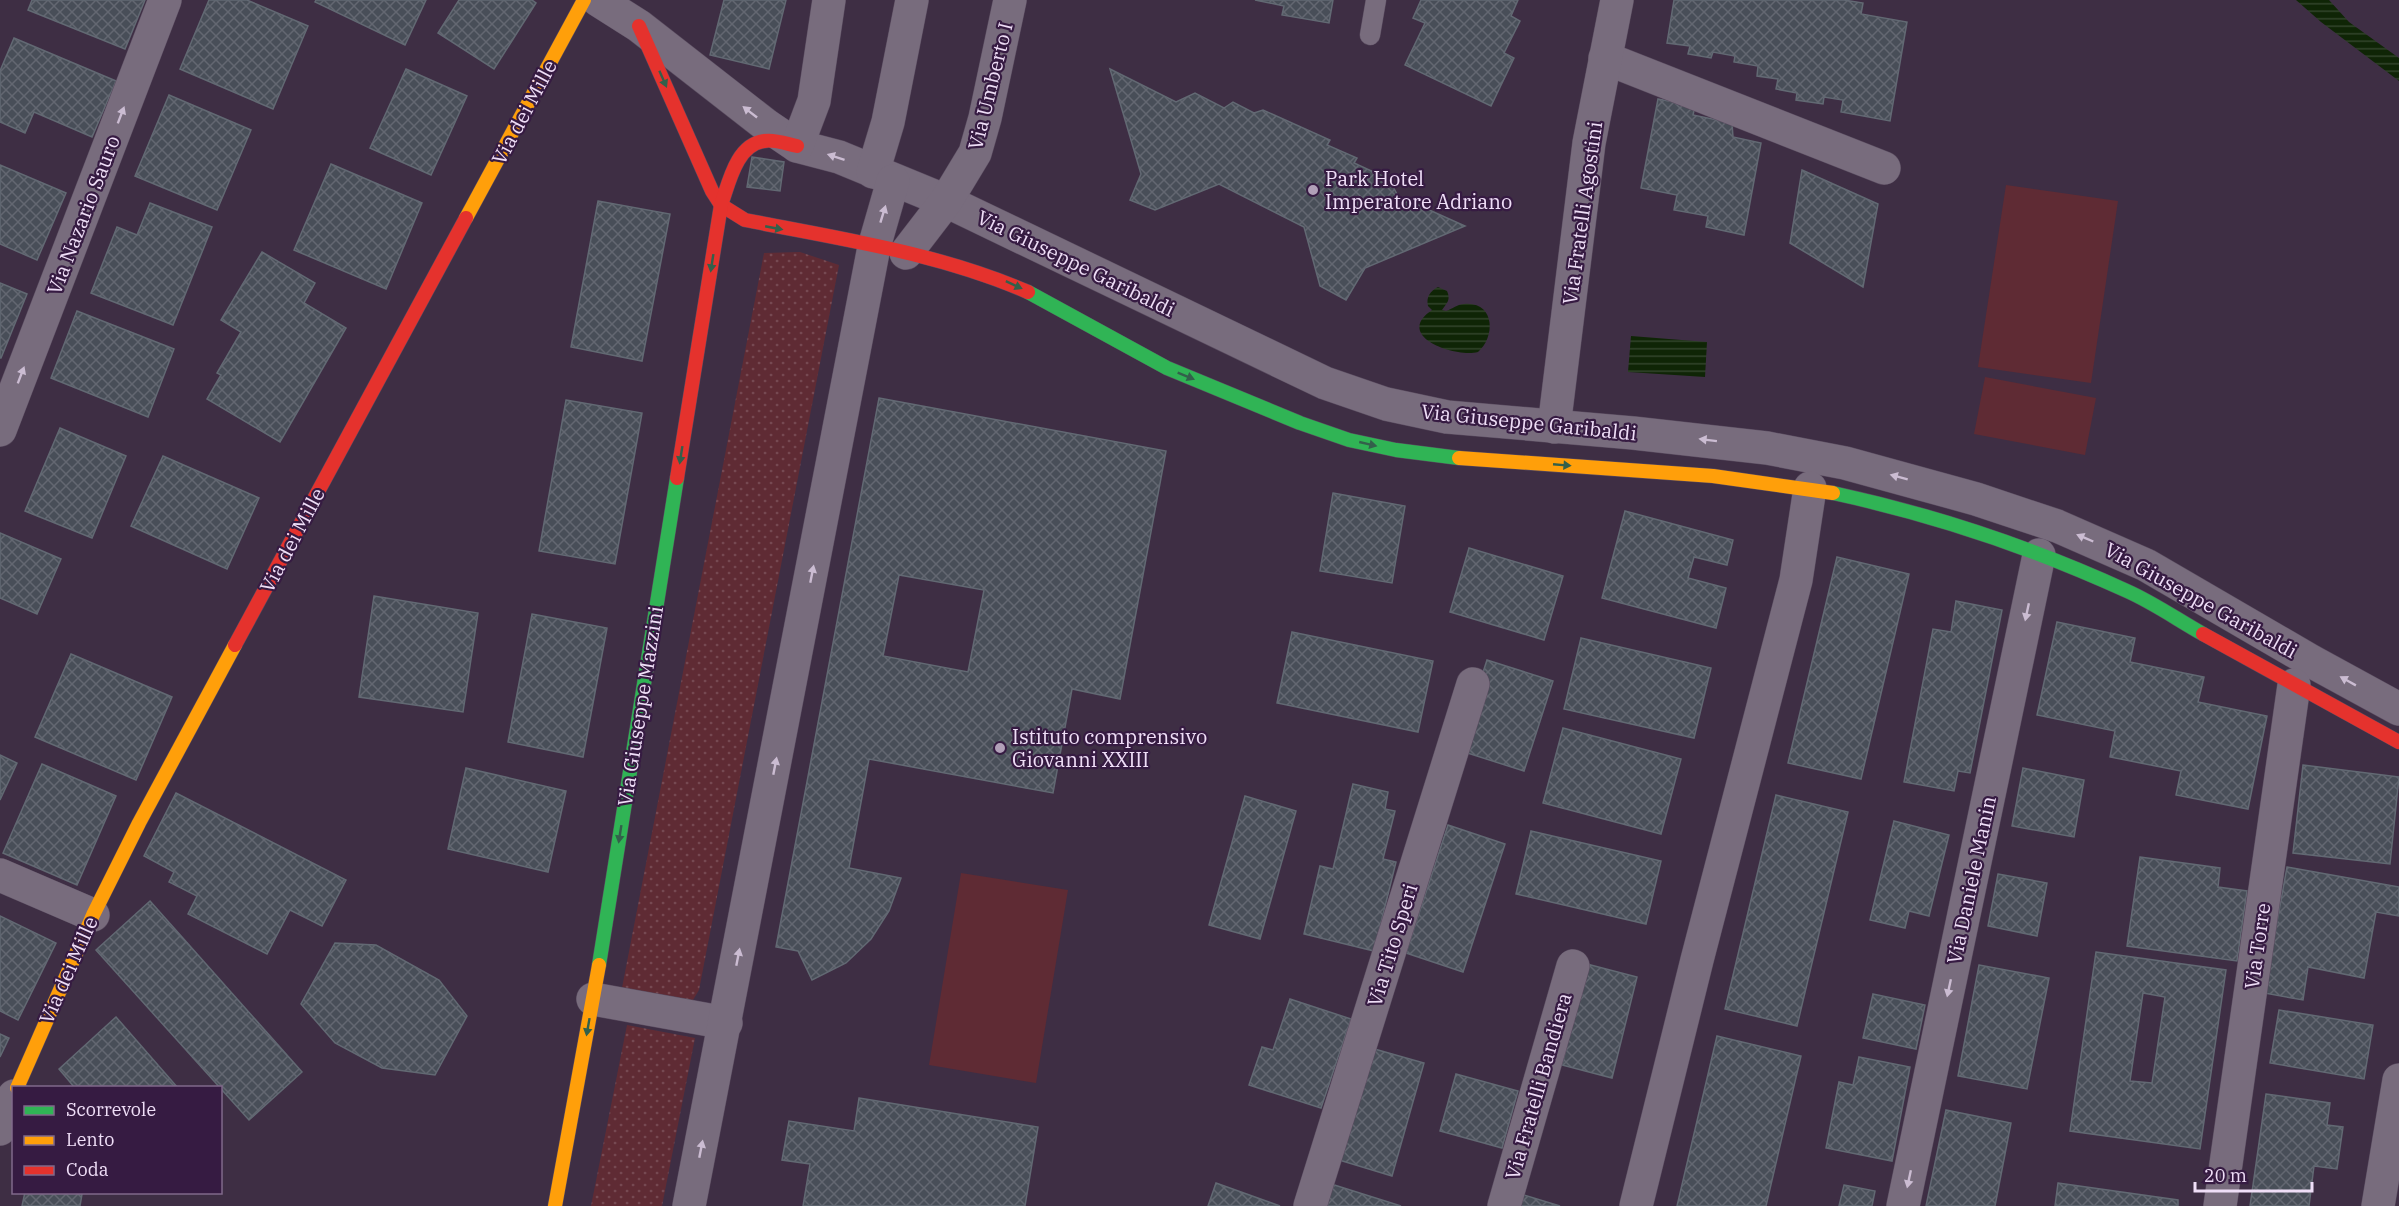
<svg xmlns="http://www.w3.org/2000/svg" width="2399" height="1206" font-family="'IBM Plex Serif',serif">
<defs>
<pattern id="park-dots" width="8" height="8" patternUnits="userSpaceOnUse" patternTransform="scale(1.5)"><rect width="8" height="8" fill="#5f2b34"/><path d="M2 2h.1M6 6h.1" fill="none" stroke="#764952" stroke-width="1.8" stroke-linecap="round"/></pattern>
<pattern id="water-rules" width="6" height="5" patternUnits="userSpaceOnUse" patternTransform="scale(1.5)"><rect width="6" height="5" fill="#0f2506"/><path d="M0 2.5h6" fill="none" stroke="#32442b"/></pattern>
<pattern id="building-cross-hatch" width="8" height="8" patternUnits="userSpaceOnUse" patternTransform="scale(1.5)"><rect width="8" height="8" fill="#484e58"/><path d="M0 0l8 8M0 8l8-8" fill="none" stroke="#636771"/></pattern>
</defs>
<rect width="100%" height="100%" fill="#3e2e44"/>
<!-- park -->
<g fill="url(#park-dots)">
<path d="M 800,252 L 839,265 L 699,990 L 690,1005 L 621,993 L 764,253 Z"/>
<path d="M 627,1025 L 695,1038 L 662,1206 L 591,1206 Z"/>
</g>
<!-- pitch -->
<g fill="#5f2b34">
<path d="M 2006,185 L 2118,201 L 2091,383 L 1978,367 Z"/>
<path d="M 1985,377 L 2096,398 L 2085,455 L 1974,434 Z"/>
<path d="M 961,873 L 1068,890 L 1036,1083 L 929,1065 Z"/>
</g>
<!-- water -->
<g fill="url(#water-rules)">
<path d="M 2296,0 L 2329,0 L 2349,22 L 2399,58 L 2399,81 L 2321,22 Z"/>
<path d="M 1438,287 L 1447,291 C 1451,300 1447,303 1442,310 L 1446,311 C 1452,309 1458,304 1464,304 C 1495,301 1496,337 1478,352 C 1455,358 1393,336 1432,310 L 1428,306 C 1426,297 1430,291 1438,287 Z"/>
<path d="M 1631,336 L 1707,342 L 1705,377 L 1628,372 Z"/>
</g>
<!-- building -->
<g fill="url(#building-cross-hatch)" stroke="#626973" stroke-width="1.5" fill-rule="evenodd">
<path d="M 32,0 L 145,0 L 125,49 L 28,10 Z"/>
<path d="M 209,0 L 247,0 L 308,26 L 273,109 L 180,69 Z"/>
<path d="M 316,0 L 426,0 L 405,45 L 315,2 Z"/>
<path d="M 459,0 L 532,0 L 536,3 L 494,69 L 438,33 Z"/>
<path d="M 724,0 L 786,0 L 769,69 L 710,55 Z"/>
<path d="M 1255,0 L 1333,0 L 1329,23 L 1282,15 L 1284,6 Z"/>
<path d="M 1421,0 L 1518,0 L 1511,16 L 1520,21 L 1504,53 L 1514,58 L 1491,106 L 1405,65 L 1425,23 L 1413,18 Z"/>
<path d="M 1674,0 L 1844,0 L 1863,3 L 1861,14 L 1907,22 L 1890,121 L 1841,112 L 1843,100 L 1824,97 L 1823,104 L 1796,100 L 1797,93 L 1776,89 L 1778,79 L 1757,76 L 1758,66 L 1734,62 L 1735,56 L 1713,52 L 1711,58 L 1688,54 L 1690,46 L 1667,43 Z"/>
<path d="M 14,38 L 116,81 L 92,137 L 34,112 L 25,133 L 0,122 L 0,71 Z"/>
<path d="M 406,69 L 467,96 L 431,175 L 370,148 Z"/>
<path d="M 1110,69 L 1176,102 L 1195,93 L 1224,108 L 1233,102 L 1254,113 L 1263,110 L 1330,140 L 1327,145 L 1357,158 L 1354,163 L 1389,179 L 1398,196 L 1465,226 L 1365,268 L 1346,300 L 1320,286 L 1304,227 L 1219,184 L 1155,210 L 1130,200 L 1141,174 Z"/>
<path d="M 169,95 L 251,130 L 217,210 L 135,176 Z"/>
<path d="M 1658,99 L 1695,106 L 1693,115 L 1732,123 L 1733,137 L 1761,143 L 1744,235 L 1706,227 L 1708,216 L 1674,210 L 1677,195 L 1641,188 Z"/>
<path d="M 752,157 L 784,162 L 780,191 L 747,187 Z"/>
<path d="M 331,164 L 422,203 L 386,289 L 294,250 Z"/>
<path d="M 0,165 L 66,193 L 37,260 L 0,244 Z"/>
<path d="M 1802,170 L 1878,204 L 1863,287 L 1790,243 Z"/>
<path d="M 598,201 L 670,214 L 642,361 L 571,347 Z"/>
<path d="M 150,203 L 212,227 L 173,325 L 91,293 L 117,227 L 137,235 Z"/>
<path d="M 262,252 L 315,283 L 304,303 L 346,328 L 280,442 L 207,399 L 221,375 L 217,373 L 241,332 L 221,320 Z"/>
<path d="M 0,283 L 27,294 L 1,358 L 0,358 Z"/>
<path d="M 77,311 L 174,349 L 148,417 L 51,378 Z"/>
<path d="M 879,398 L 1166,451 L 1120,699 L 1072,689 L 1053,793 L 869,759 L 849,868 L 901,878 L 889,911 L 871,939 L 846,963 L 812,980 L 798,951 L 776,947 ZM 899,575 L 984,590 L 968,672 L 883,656 Z"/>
<path d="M 566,400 L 642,413 L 615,564 L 539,551 Z"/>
<path d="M 60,428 L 126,456 L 92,538 L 25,511 Z"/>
<path d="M 163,456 L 259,498 L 227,569 L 131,526 Z"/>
<path d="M 1333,493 L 1405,506 L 1392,583 L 1320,571 Z"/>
<path d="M 1625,511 L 1733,540 L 1727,565 L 1694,557 L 1688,578 L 1726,588 L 1716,628 L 1602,598 Z"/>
<path d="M 0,533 L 61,559 L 37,614 L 0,598 Z"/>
<path d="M 1469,548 L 1563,576 L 1544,640 L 1450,612 Z"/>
<path d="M 1837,557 L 1909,574 L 1861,779 L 1788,763 Z"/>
<path d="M 374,596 L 478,613 L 463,712 L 359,697 Z"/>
<path d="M 1956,601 L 2002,610 L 1970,773 L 1958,771 L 1954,791 L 1904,782 L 1933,629 L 1951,632 Z"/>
<path d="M 532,614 L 607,628 L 583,757 L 508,742 Z"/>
<path d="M 2057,622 L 2135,638 L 2130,662 L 2204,677 L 2198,702 L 2267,716 L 2248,809 L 2176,795 L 2181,771 L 2110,757 L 2115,731 L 2037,715 Z"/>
<path d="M 1292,632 L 1433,661 L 1418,732 L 1277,703 Z"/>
<path d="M 1581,638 L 1711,668 L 1694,738 L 1564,709 Z"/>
<path d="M 71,654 L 172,697 L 136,780 L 35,737 Z"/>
<path d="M 1487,660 L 1553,681 L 1524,771 L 1458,750 Z"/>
<path d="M 1563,728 L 1681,759 L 1661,834 L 1543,803 Z"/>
<path d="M 0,755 L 17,763 L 0,800 Z"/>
<path d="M 42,764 L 116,796 L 77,885 L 3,853 Z"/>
<path d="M 2303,765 L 2399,777 L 2390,864 L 2293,853 Z"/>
<path d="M 466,768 L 566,791 L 548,872 L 448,849 Z"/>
<path d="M 2023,768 L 2084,780 L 2074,837 L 2012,826 Z"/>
<path d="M 1353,784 L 1388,792 L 1385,809 L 1395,811 L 1383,859 L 1396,862 L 1374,951 L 1304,934 L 1320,866 L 1333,869 Z"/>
<path d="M 176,793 L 346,880 L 322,926 L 290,910 L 267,954 L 188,914 L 197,896 L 169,882 L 174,872 L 144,856 Z"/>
<path d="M 1776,795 L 1848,812 L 1797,1026 L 1725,1009 Z"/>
<path d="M 1245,796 L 1296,811 L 1260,939 L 1209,925 Z"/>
<path d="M 1894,821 L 1949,835 L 1929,916 L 1909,911 L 1905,928 L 1870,920 Z"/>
<path d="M 1448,825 L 1505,844 L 1463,972 L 1406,953 Z"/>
<path d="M 1531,831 L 1661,861 L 1646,924 L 1516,894 Z"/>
<path d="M 2140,857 L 2220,868 L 2218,887 L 2247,891 L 2237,961 L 2127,946 Z"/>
<path d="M 2287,867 L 2399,887 L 2399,916 L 2376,912 L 2364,978 L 2308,967 L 2303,1000 L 2264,993 Z"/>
<path d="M 1998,874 L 2047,883 L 2037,936 L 1988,926 Z"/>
<path d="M 150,901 L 302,1072 L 249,1120 L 96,950 Z"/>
<path d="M 0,916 L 56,943 L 18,1020 L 0,1011 Z"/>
<path d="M 335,943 L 376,945 L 439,980 L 467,1016 L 435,1075 L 382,1068 L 335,1043 L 301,1004 Z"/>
<path d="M 2096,952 L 2226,970 L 2200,1149 L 2070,1131 ZM 2143,993 L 2165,997 L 2152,1083 L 2130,1081 Z"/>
<path d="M 1587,964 L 1637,977 L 1612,1078 L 1562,1065 Z"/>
<path d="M 1979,965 L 2049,978 L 2027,1089 L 1958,1076 Z"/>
<path d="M 1873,994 L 1925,1005 L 1916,1049 L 1863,1038 Z"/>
<path d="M 1290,999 L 1351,1019 L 1321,1108 L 1249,1085 L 1262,1047 L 1273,1050 Z"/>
<path d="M 2279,1010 L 2373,1025 L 2364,1079 L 2270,1063 Z"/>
<path d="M 116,1017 L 178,1088 L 75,1088 L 59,1069 Z"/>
<path d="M 0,1034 L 9,1038 L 0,1057 Z"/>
<path d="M 1717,1036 L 1801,1056 L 1766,1206 L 1677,1206 Z"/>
<path d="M 1371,1048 L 1424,1063 L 1392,1176 L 1339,1160 Z"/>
<path d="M 1859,1057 L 1910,1067 L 1892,1161 L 1826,1148 L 1839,1082 L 1853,1085 Z"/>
<path d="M 1456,1074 L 1518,1091 L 1502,1148 L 1440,1131 Z"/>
<path d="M 2266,1094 L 2330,1103 L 2327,1125 L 2343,1127 L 2337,1169 L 2314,1166 L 2309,1206 L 2250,1206 Z"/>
<path d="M 859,1098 L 1038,1127 L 1025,1206 L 803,1206 L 810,1164 L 782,1160 L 789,1121 L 854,1131 Z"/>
<path d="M 1946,1110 L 2011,1123 L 1995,1206 L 1926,1206 Z"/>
<path d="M 1216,1183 L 1280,1206 L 1208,1206 Z"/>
<path d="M 1328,1183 L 1401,1206 L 1321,1206 Z"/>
<path d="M 2058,1183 L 2178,1200 L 2178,1206 L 2055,1206 Z"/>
<path d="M 1844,1185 L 1875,1191 L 1872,1206 L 1839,1206 Z"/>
<path d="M 25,1192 L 72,1192 L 82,1194 L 80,1206 L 22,1206 Z"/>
<path d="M 1521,1194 L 1560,1206 L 1517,1206 Z"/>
</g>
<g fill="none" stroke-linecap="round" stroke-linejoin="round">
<defs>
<path id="lane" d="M 1370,35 L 1376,0"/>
<g id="street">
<path d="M 598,0 L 639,26 L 766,125 L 797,146 L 839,157 L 946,201 L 1325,383 L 1386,404 L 1447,417 L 1633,433 L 1767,448 L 1845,463 L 1976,499 L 2057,526 L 2146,565 L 2311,661 L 2399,709"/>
<path d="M 1605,58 L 1884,168"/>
<path d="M 797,146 L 814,101 L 829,0"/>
<path d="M 873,172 L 888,122 L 912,0"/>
<path d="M 906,253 L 946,201 L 975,153 L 985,118 L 1010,0"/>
<path d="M 1554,427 L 1589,143 L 1617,0"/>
<path d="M 0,430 L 165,0"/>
<path d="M 0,875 L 93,915"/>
<path d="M 593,999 L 726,1023"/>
<path d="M 0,1129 L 14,1096"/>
<path d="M 689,1206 L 874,247 L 893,181"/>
<path d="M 1310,1206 L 1473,684"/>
<path d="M 1504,1206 L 1573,966"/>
<path d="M 1636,1206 L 1697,960 L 1796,580 L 1810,488"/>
<path d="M 1903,1206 L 2039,555"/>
<path d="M 2220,1206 L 2294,685"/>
<path d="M 2378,1206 L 2399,1080"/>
</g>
<g id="fast">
<path d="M 1028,292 L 1167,368 L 1300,423 L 1349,440 L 1396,450 L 1459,458"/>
<path d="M 1833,493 C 1935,515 2033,548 2127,591 C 2154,603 2178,620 2203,634"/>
<path d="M 599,965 L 677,478"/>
</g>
<g id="slow">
<path d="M 466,218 L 584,0"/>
<path d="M 1459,458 L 1713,476 L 1833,493"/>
<path d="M 17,1088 L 93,915 L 139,823 L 235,645"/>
<path d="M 555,1206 L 599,965"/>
</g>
<g id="jam">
<path d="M 639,26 L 712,191 L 721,205 L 745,220 C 841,239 938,253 1028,292"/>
<path d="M 677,478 L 721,205 C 729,183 736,145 764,141 C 775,139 787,144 797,146"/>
<path d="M 2203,634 L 2399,742"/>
<path d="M 235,645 L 466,218"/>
</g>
</defs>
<!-- lane casing -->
<use href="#lane" stroke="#594b5f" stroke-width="21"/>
<!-- street casing -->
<use href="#street" stroke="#594b5f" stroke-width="34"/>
<!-- fast casing -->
<use href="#fast" stroke="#594b5f" stroke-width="15"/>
<!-- slow casing -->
<use href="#slow" stroke="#594b5f" stroke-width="15"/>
<!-- jam casing -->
<use href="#jam" stroke="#594b5f" stroke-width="15"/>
<!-- lane -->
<use href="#lane" stroke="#786c7d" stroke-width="20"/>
<!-- street -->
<use href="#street" stroke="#786c7d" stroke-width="33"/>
<!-- fast -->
<use href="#fast" stroke="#30b455" stroke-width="14"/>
<!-- slow -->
<use href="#slow" stroke="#ff9f0a" stroke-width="14"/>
<!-- jam -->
<use href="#jam" stroke="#e5322d" stroke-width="14"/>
</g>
<!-- one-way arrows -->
<defs><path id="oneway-solid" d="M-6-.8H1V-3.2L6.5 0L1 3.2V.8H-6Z" transform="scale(1.5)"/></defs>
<g fill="#33604b">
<use href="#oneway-solid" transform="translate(663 79) rotate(66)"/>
<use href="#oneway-solid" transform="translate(774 228) rotate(11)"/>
<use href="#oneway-solid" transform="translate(712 263) rotate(99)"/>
<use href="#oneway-solid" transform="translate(1014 285) rotate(25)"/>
<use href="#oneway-solid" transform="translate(1186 376) rotate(22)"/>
<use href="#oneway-solid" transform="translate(1368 444) rotate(13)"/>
<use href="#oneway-solid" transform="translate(681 455) rotate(99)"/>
<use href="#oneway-solid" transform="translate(1562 465) rotate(5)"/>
<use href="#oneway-solid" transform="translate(620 834) rotate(99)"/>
<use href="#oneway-solid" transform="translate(588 1027) rotate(100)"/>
</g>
<g fill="#cbbcd2">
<use href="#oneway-solid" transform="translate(750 112) rotate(-142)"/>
<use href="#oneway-solid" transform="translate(121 115) rotate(-69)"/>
<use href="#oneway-solid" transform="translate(836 157) rotate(-162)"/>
<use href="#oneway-solid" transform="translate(883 214) rotate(-73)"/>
<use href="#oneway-solid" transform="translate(21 375) rotate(-69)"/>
<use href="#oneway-solid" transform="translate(1708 440) rotate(-173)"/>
<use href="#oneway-solid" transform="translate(1899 477) rotate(-165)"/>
<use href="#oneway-solid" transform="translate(2085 538) rotate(-157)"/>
<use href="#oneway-solid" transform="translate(812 574) rotate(-79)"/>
<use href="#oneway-solid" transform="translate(2027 612) rotate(102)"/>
<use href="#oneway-solid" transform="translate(2348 681) rotate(-151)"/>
<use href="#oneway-solid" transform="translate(775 766) rotate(-79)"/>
<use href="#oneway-solid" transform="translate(738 957) rotate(-79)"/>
<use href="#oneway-solid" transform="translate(1949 988) rotate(102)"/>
<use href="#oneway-solid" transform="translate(701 1149) rotate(-79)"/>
<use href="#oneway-solid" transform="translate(1909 1179) rotate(102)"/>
</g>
<!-- markers -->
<g fill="#b1a0b8" stroke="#361b42" stroke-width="2">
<circle cx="1313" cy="190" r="6"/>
<circle cx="1000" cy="748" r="6"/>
</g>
<g text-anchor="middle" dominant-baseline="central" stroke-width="4.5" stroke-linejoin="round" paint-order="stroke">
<!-- street labels -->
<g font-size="20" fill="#efdef7" stroke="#361b42">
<text transform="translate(990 86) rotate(-76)">Via Umberto I</text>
<text transform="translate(524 112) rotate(-62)">Via dei Mille</text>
<text transform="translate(1582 213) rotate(-82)">Via Fratelli Agostini</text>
<text transform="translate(83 215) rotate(-69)">Via Nazario Sauro</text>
<text transform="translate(1076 263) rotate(26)">Via Giuseppe Garibaldi</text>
<text transform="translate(1529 422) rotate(6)">Via Giuseppe Garibaldi</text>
<text transform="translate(292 540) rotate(-62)">Via dei Mille</text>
<text transform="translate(2201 600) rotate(29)">Via Giuseppe Garibaldi</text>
<text transform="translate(640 706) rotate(-81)">Via Giuseppe Mazzini</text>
<text transform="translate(1971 880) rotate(-78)">Via Daniele Manin</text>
<text transform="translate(1392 945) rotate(-73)">Via Tito Speri</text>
<text transform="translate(2257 946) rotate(-82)">Via Torre</text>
<text transform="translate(68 970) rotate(-66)">Via dei Mille</text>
<text transform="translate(1538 1086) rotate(-74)">Via Fratelli Bandiera</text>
</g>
<!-- poi labels -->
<g font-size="20" fill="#efdef7" stroke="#361b42" text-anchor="start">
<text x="1325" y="178">Park Hotel<tspan x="1325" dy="23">Imperatore Adriano</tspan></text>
<text x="1012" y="736">Istituto comprensivo<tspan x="1012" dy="23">Giovanni XXIII</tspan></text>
</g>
</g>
<!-- legend -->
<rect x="12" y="1086" width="210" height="108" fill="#361b42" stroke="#80698a" stroke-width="1.5"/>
<rect x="24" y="1106" width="30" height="9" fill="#30b455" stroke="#80698a" stroke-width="1.5"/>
<text x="66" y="1116" font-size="18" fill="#efdef7">Scorrevole</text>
<rect x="24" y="1136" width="30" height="9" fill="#ff9f0a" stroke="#80698a" stroke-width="1.5"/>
<text x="66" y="1146" font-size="18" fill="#efdef7">Lento</text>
<rect x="24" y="1166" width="30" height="9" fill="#e5322d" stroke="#80698a" stroke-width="1.5"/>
<text x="66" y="1176" font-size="18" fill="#efdef7">Coda</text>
<!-- scale -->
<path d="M2195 1182v9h117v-9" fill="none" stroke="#efdef7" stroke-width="3"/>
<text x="2204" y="1182" font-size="18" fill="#efdef7" stroke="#361b42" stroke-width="4.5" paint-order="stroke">20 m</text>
</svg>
